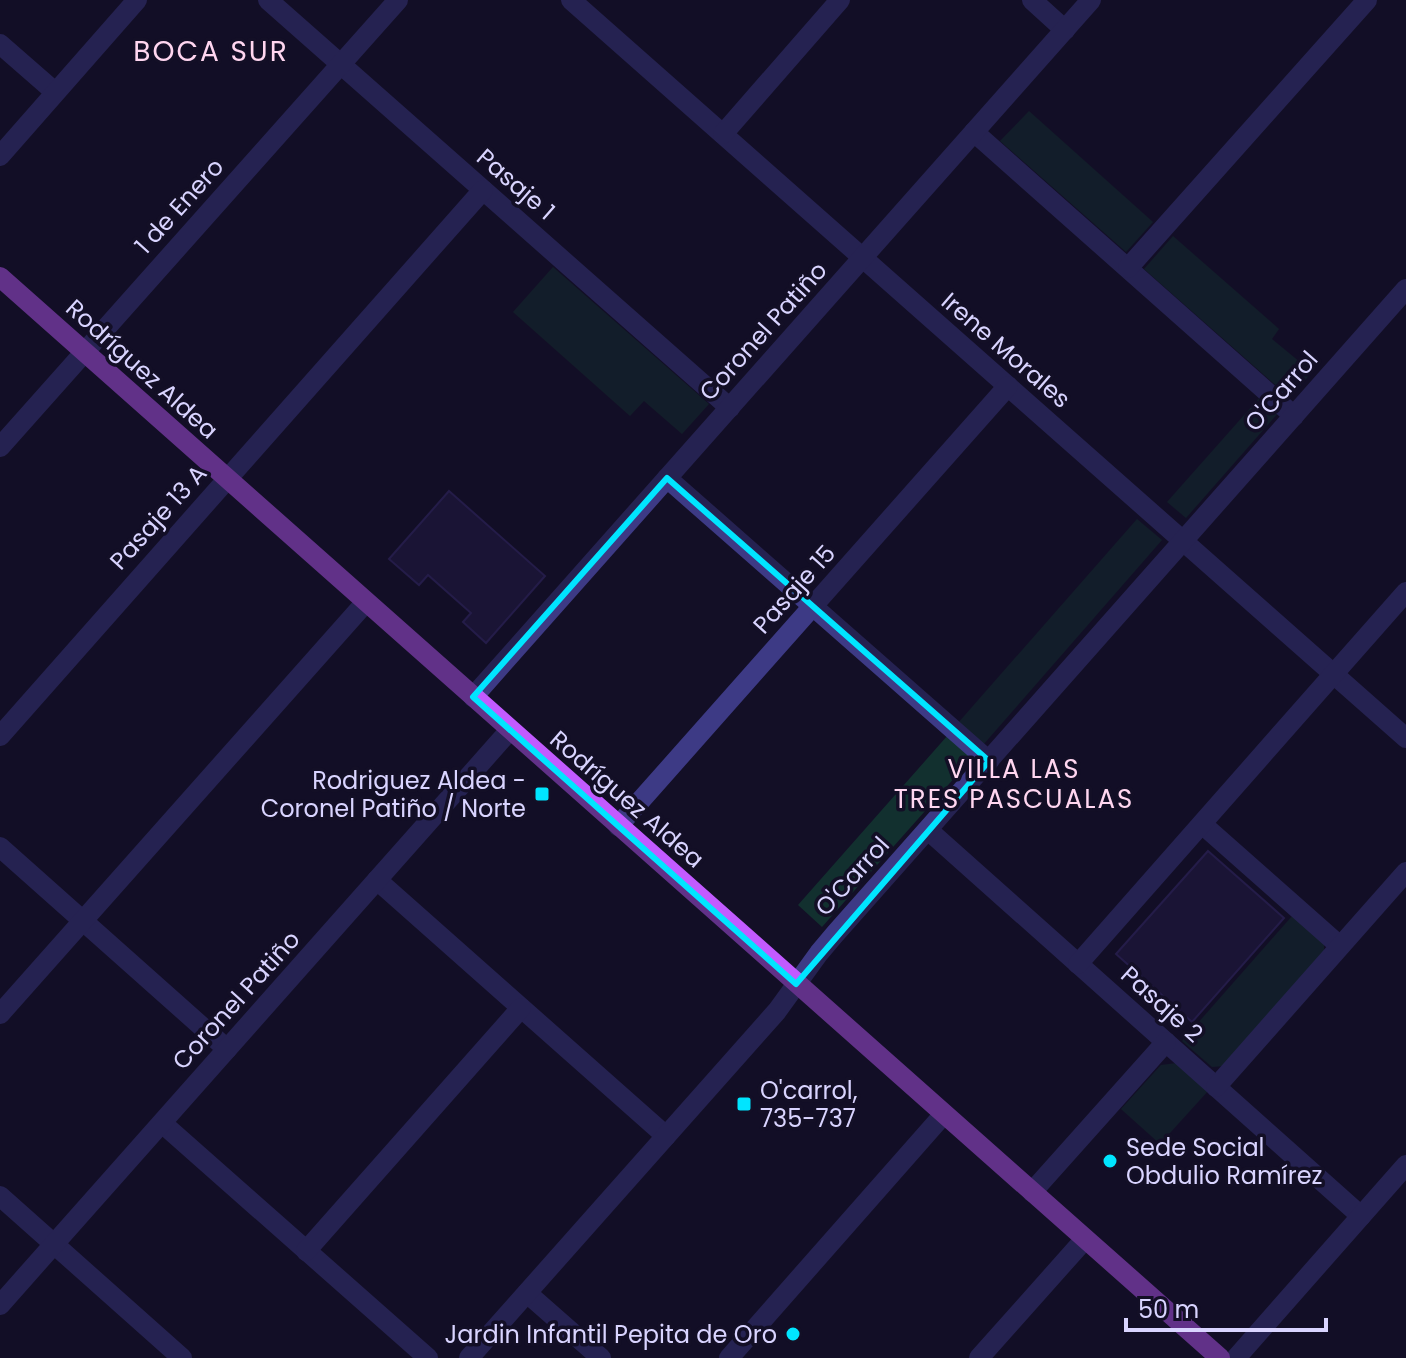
<svg xmlns="http://www.w3.org/2000/svg" width="1406" height="1358" font-family="Poppins,sans-serif">
<rect width="100%" height="100%" fill="#130f26"/>
<!-- green -->
<g fill="#12302f">
<path d="M 1029,111 L 1153,222 L 1126,252 L 1000,141 Z"/>
<path d="M 1173,236 L 1279,329 L 1272,339 L 1312,372 L 1290,398 L 1144,269 Z"/>
<path d="M 553,267 L 709,404 L 682,434 L 644,401 L 630,416 L 513,312 Z"/>
<path d="M 1261,396 L 1279,412 L 1186,518 L 1167,502 Z"/>
<path d="M 1137,519 L 1162,540 L 983,745 L 958,723 Z"/>
<path d="M 948,735 L 973,757 L 822,927 L 798,905 Z"/>
<path d="M 1293,915 L 1324,943 L 1324,955 L 1224,1066 L 1212,1067 L 1182,1041 Z"/>
<path d="M 1177,1063 L 1208,1091 L 1160,1144 L 1121,1109 L 1161,1065 Z"/>
</g>
<!-- building -->
<g fill="#241b47" stroke="#3b2d73" stroke-width="2">
<path d="M 449,491 L 545,576 L 486,643 L 463,622 L 471,613 L 428,575 L 419,585 L 389,559 Z"/>
<path d="M 1208,851 L 1284,918 L 1192,1022 L 1116,954 Z"/>
</g>
<g fill="none" stroke-linecap="round" stroke-linejoin="round">
<!-- minor -->
<g stroke="#3d3a85" stroke-width="20">
<path d="M 268,0 L 730,408"/>
<path d="M 571,0 L 1406,738"/>
<path d="M 1032,0 L 1065,30"/>
<path d="M 0,44 L 55,92"/>
<path d="M 974,132 L 1294,416"/>
<path d="M 723,134 L 840,0"/>
<path d="M 0,156 L 137,0"/>
<path d="M 1128,268 L 1367,0"/>
<path d="M 0,447 L 398,0"/>
<path d="M 667,478 L 989,761"/>
<path d="M 473,697 L 1091,0"/>
<path d="M 0,736 L 483,190"/>
<path d="M 1202,824 L 1340,946"/>
<path d="M 618,826 L 1008,386"/>
<path d="M 928,830 L 1361,1216"/>
<path d="M 0,847 L 227,1049"/>
<path d="M 377,880 L 666,1136"/>
<path d="M 1078,964 L 1406,592"/>
<path d="M 0,1014 L 366,602"/>
<path d="M 1216,1087 L 1406,872"/>
<path d="M 162,1123 L 428,1358"/>
<path d="M 1032,1192 L 1166,1042"/>
<path d="M 0,1196 L 182,1358"/>
<path d="M 306,1251 L 521,1008"/>
<path d="M 527,1293 L 601,1358"/>
<path d="M 0,1305 L 510,730"/>
<path d="M 469,1358 L 777,1011 L 819,953 L 835,934 L 1406,289"/>
<path d="M 729,1358 L 944,1114"/>
<path d="M 979,1358 L 1085,1239"/>
<path d="M 1236,1358 L 1406,1165"/>
</g>
<!-- major -->
<path stroke="#c25bff" stroke-width="20" d="M 0,277 L 1220,1358"/>
</g>
<!-- marked area -->
<path d="M0 0H1406V1358H0ZM 667,478 L 989,761 L 796,984 L 473,697 Z" fill="#130f26" fill-opacity=".55" fill-rule="evenodd"/>
<path fill="none" stroke="#00e5ff" stroke-width="6" stroke-linejoin="round" d="M 667,478 L 989,761 L 796,984 L 473,697 Z"/>
<!-- markers -->
<g fill="#00e5ff" stroke="#130f26" stroke-width="3">
<rect x="534" y="786" width="16" height="16" rx="4"/>
<rect x="736" y="1096" width="16" height="16" rx="4"/>
<circle cx="1110" cy="1161" r="8"/>
<circle cx="793" cy="1334" r="8"/>
</g>
<g text-anchor="middle" dominant-baseline="central" stroke-width="7" stroke-linejoin="round" paint-order="stroke">
<!-- street labels -->
<g font-size="24" fill="#d9d4ff" stroke="#130f26">
<text transform="translate(516 184) rotate(41)">Pasaje 1</text>
<text transform="translate(179 206) rotate(-48)">1 de Enero</text>
<text transform="translate(763 331) rotate(-48)">Coronel Patiño</text>
<text transform="translate(1006 350) rotate(41)">Irene Morales</text>
<text transform="translate(142 369) rotate(42)">Rodríguez Aldea</text>
<text transform="translate(1281 391) rotate(-49)">O'Carrol</text>
<text transform="translate(158 517) rotate(-48)">Pasaje 13 A</text>
<text transform="translate(794 589) rotate(-48)">Pasaje 15</text>
<text transform="translate(627 799) rotate(41)">Rodríguez Aldea</text>
<text transform="translate(852 876) rotate(-48)">O'Carrol</text>
<text transform="translate(236 1000) rotate(-48)">Coronel Patiño</text>
<text transform="translate(1162 1004) rotate(42)">Pasaje 2</text>
</g>
<!-- poi labels -->
<g font-size="24" fill="#d9d4ff" stroke="#130f26" text-anchor="end">
<text x="526" y="780">Rodriguez Aldea -<tspan x="526" dy="28">Coronel Patiño / Norte</tspan></text>
<text x="760" y="1090" text-anchor="start">O'carrol,<tspan x="760" dy="28">735-737</tspan></text>
<text x="1126" y="1147" text-anchor="start">Sede Social<tspan x="1126" dy="28">Obdulio Ramírez</tspan></text>
<text x="777" y="1334">Jardin Infantil Pepita de Oro</text>
</g>
<!-- neighbourhood labels -->
<g font-size="26" letter-spacing="2" fill="#ffd6f0" stroke="#130f26">
<text x="1014" y="769">VILLA LAS<tspan x="1014" dy="30">TRES PASCUALAS</tspan></text>
</g>
<!-- quarter labels -->
<g font-size="28" letter-spacing="2" fill="#ffd6f0" stroke="#130f26">
<text x="211" y="51">BOCA SUR</text>
</g>
</g>
<!-- scale -->
<path d="M1126 1318v12h200v-12" fill="none" stroke="#d9d4ff" stroke-width="4"/>
<text x="1138" y="1318" font-size="24" fill="#d9d4ff" stroke="#130f26" stroke-width="6" paint-order="stroke">50 m</text>
</svg>
